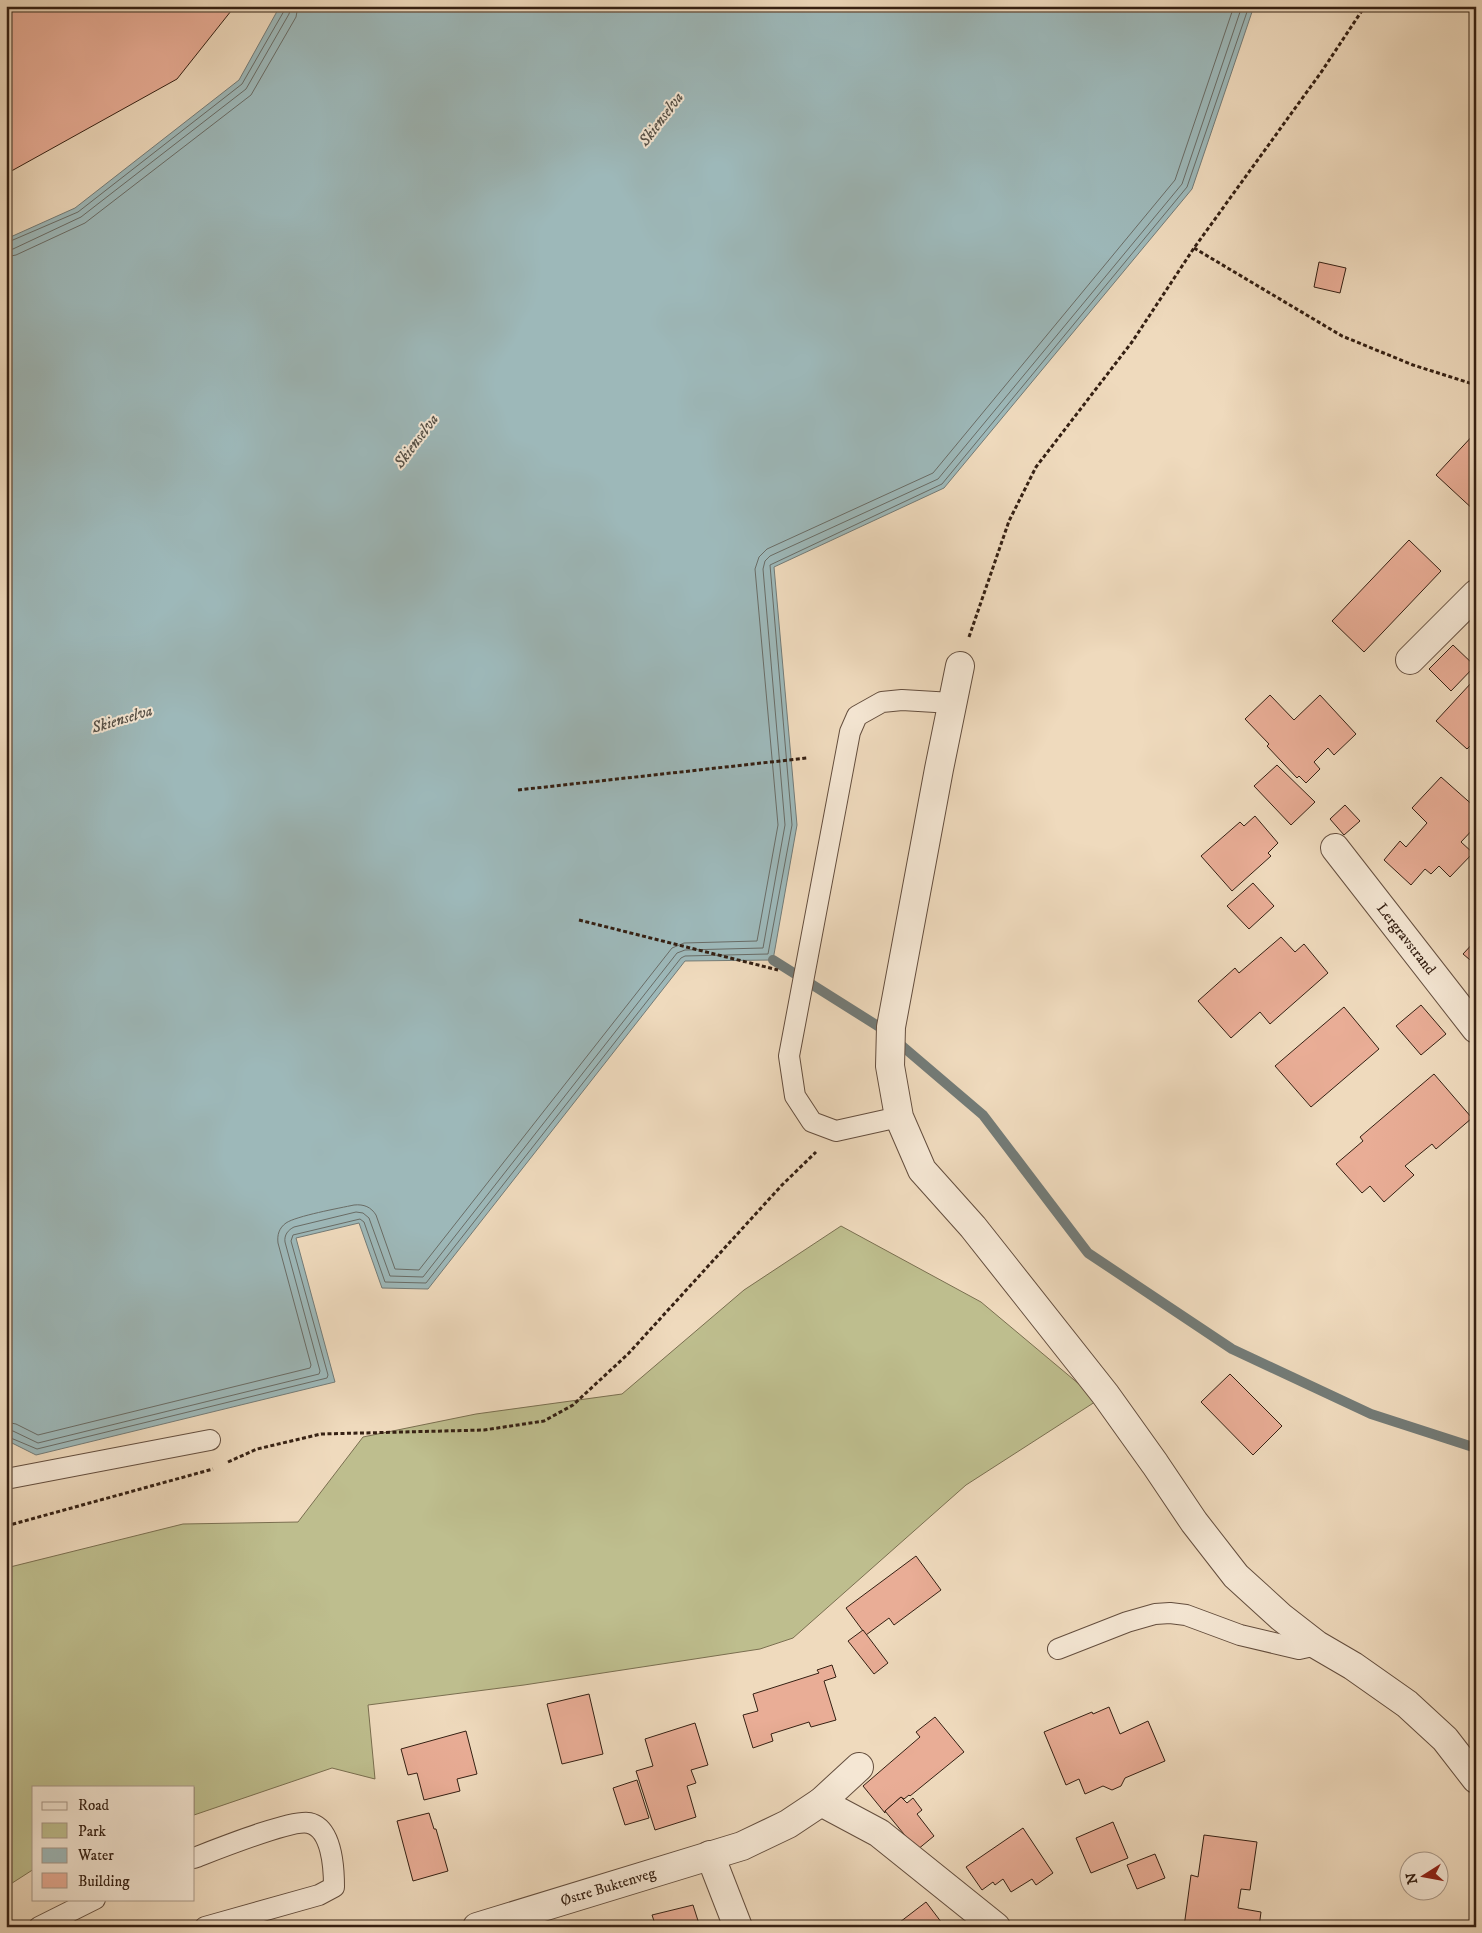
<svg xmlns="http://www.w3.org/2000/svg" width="1482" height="1933" font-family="'IM FELL DW Pica',serif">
<rect width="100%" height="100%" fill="#efdabd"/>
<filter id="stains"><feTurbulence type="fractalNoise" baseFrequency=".004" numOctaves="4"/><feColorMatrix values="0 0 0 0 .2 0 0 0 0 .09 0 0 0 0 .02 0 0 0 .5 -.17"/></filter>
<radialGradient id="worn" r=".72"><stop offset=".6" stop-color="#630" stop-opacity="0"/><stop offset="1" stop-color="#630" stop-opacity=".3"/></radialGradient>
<!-- green -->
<path fill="#bebe8e" stroke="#7a6f50" d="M 841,1226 L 981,1302 L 1098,1400 L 966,1485 L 793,1638 L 760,1649 L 524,1685 L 368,1705 L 375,1779 L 332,1768 L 194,1815 L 194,1787 L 34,1787 L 34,1869 L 6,1887 L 6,1568 L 183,1524 L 298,1522 L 363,1437 L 476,1414 L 622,1394 L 744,1290 Z"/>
<!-- water -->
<path fill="#9db8b9" stroke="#737b77" d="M 280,6 L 1254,6 L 1192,189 L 944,488 L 774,567 L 797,825 L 773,960 L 685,961 L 428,1289 L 382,1288 L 359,1223 L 296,1238 L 335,1382 L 36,1455 L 6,1440 L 6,239 L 75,208 L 239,80 Z"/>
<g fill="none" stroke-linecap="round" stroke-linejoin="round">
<!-- shore -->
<g stroke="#696c66" stroke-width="1">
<path d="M 6,243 L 78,212 L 242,84 L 284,11 L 284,6"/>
<path d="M 6,250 L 13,249 L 81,217 L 246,89 L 289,14 L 291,6"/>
<path d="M 6,257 L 16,255 L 85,223 L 251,95 L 296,17 L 298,6"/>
<path d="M 6,1422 L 16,1424 L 38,1435 L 310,1368 L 311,1365 L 278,1243 C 277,1235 279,1228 286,1223 C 296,1216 340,1208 354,1205 C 364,1204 371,1207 376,1215 L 395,1269 L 419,1270 L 672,948 L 684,943 L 757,941 L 778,825 L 755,569 L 759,557 L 767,549 L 933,473 L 1175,180 L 1234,6"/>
<path d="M 6,1430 L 13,1431 L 38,1443 L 319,1374 L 320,1371 L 285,1242 C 284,1235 288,1230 294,1227 L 356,1212 L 363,1213 L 369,1218 L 390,1276 L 423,1277 L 677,953 L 685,950 L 763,948 L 785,825 L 763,569 L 765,561 L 770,556 L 938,479 L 1182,184 L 1242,6"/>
<path d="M 6,1436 L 37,1449 L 327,1378 L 328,1375 L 291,1241 L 293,1235 L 360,1219 L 364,1222 L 385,1282 L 426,1283 L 681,958 L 685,956 L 768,954 L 792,825 L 770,565 L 942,484 L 1187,187 L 1249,6"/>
</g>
<!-- stream -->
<path stroke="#737b77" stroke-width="10" d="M 773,960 L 881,1028 L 983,1115 L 1088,1253 L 1232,1349 L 1371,1414 L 1476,1448"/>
</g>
<!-- building -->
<g fill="#e9ad96" stroke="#352013">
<path d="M 6,6 L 235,6 L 177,79 L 6,174 Z"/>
<path d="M 1319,262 L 1346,268 L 1340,293 L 1314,287 Z"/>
<path d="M 1476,432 L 1476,512 L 1436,475 Z"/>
<path d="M 1409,540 L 1441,571 L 1364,652 L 1332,621 Z"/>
<path d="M 1453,645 L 1475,666 L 1451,691 L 1429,669 Z"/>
<path d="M 1472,682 L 1476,686 L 1476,748 L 1472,744 L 1467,749 L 1436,721 Z"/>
<path d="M 1270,695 L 1294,720 L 1320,695 L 1356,734 L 1334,755 L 1328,748 L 1314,762 L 1320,769 L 1306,783 L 1299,776 L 1297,778 L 1267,746 L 1269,744 L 1245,719 Z"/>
<path d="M 1277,765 L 1315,802 L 1291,825 L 1254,786 Z"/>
<path d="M 1441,777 L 1476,808 L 1476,826 L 1461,842 L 1473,853 L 1450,877 L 1439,866 L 1431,874 L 1425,869 L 1411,885 L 1384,860 L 1400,841 L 1406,847 L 1427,823 L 1412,808 Z"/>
<path d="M 1345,805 L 1360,821 L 1344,835 L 1330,819 Z"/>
<path d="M 1255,816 L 1278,843 L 1268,853 L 1271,856 L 1232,891 L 1201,856 L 1240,822 L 1244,826 Z"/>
<path d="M 1253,883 L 1274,906 L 1249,929 L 1227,906 Z"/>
<path d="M 1281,937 L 1295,952 L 1304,944 L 1328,973 L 1270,1024 L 1260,1012 L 1231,1038 L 1198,1001 L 1235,968 L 1239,973 Z"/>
<path d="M 1476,940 L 1476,965 L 1463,954 Z"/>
<path d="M 1421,1005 L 1446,1034 L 1421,1055 L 1396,1026 Z"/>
<path d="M 1344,1007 L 1379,1049 L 1311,1107 L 1275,1066 Z"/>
<path d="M 1434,1074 L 1472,1118 L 1436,1149 L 1432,1144 L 1405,1166 L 1414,1175 L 1384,1202 L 1370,1186 L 1362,1193 L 1336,1164 L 1363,1141 L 1360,1137 Z"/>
<path d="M 1230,1374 L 1282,1426 L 1253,1455 L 1201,1402 Z"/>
<path d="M 916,1556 L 941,1590 L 894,1625 L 889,1618 L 866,1635 L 846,1608 Z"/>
<path d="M 863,1630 L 888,1663 L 874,1674 L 848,1641 Z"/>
<path d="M 832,1665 L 836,1677 L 824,1681 L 836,1720 L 811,1727 L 809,1722 L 771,1734 L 773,1741 L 753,1748 L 743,1715 L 758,1711 L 753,1694 L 819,1673 L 817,1670 Z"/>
<path d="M 589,1694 L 603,1754 L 562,1764 L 547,1704 Z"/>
<path d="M 1109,1707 L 1120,1734 L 1148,1721 L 1165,1761 L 1125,1778 L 1121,1786 L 1112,1790 L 1103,1786 L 1085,1794 L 1079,1779 L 1066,1785 L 1044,1732 L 1092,1712 L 1093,1714 Z"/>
<path d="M 935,1717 L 964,1752 L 910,1796 L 909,1795 L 904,1799 L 901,1797 L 885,1811 L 885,1813 L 863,1786 L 920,1737 L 916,1732 Z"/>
<path d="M 695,1723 L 708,1765 L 691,1770 L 696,1783 L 687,1786 L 696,1817 L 655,1830 L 636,1771 L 653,1766 L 645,1739 Z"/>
<path d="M 466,1731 L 477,1774 L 457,1779 L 460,1791 L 424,1800 L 417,1773 L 408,1775 L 401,1749 Z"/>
<path d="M 637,1780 L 649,1818 L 625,1825 L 613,1788 Z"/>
<path d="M 901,1797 L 907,1803 L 913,1798 L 922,1810 L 917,1814 L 934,1836 L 917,1850 L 885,1811 Z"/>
<path d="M 429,1813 L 434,1829 L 436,1829 L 448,1871 L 413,1881 L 397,1821 Z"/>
<path d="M 1113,1822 L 1128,1858 L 1091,1873 L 1076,1838 Z"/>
<path d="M 1023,1828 L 1053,1873 L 1036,1885 L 1032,1879 L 1011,1892 L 1003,1879 L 995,1885 L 993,1882 L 982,1890 L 966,1867 Z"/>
<path d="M 1204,1835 L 1257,1842 L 1250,1890 L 1241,1889 L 1238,1908 L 1261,1912 L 1259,1927 L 1184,1927 L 1191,1875 L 1198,1877 Z"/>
<path d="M 1155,1854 L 1165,1878 L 1137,1889 L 1127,1865 Z"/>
<path d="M 926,1902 L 945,1927 L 904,1927 L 900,1922 Z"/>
<path d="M 693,1905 L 700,1927 L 656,1927 L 652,1915 Z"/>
</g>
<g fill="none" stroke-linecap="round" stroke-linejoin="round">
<defs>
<g id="lane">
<path d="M 899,1117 L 836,1131 L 812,1122 L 795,1096 L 789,1056 L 850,732 L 857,716 L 882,702 L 902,700 L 952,703"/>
<path d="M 6,1479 L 210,1440"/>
<path d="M 1058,1649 L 1127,1622 L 1155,1614 L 1170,1613 L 1186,1615 L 1240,1635 L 1299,1649 L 1317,1645"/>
<path d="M 194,1858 C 215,1850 292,1819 309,1823 C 332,1828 334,1868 334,1887 L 319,1895 L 205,1927"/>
<path d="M 39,1927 L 95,1899"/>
</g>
<g id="street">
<path d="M 1410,660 L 1476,594"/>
<path d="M 960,666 L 939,769 L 891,1027 L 890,1066 L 899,1117 L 922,1170 L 973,1227 L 1105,1394 L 1155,1464 L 1194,1522 L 1236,1576 L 1281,1617 L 1317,1645 L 1353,1666 L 1407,1704 L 1445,1739 L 1476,1779"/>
<path d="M 1335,848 L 1476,1029"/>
<path d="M 821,1802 L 879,1833 L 996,1927"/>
<path d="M 710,1855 L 738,1927"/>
<path d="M 477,1927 L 742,1846 L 788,1824 L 821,1802 L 859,1767"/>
</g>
</defs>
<!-- lane casing -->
<use href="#lane" stroke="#644e3e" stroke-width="22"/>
<!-- street casing -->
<use href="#street" stroke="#644e3e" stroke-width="30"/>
<!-- path -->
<g stroke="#352013" stroke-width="3" stroke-dasharray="4 2.5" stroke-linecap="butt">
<path d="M 1194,248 L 1342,336 L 1413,365 L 1476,385"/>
<path d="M 969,637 L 1009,521 L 1036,467 L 1132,342 L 1194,248 L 1322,71 L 1365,6"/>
<path d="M 518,790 L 807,758"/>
<path d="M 579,920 L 778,970"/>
<path d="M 228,1462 L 257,1449 L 321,1434 L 484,1430 L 544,1421 L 573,1405 L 628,1354 L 782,1185 L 816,1152"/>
<path d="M 6,1526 L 213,1469"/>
</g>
<!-- lane -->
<use href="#lane" stroke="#f5e7d4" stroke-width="20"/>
<!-- street -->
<use href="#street" stroke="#f5e7d4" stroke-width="28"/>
</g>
<g text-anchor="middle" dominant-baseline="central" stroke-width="4" stroke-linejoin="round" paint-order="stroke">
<!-- street labels -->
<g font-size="15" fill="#352013" stroke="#f5e7d4">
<text transform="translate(1406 939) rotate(52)">Lergravstrand</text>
<text transform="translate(608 1887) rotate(-17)">Østre Buktenveg</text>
</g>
<!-- water labels -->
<g font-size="16" font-style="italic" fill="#544e45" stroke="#f5e7d4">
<text transform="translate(661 119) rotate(-53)">Skienselva</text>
<text transform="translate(416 441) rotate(-53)">Skienselva</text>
<text transform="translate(122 719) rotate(-17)">Skienselva</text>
</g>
</g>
<!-- margin -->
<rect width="1482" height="1933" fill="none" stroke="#efdabd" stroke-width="25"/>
<rect x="8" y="8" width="1467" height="1918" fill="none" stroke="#352013" stroke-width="2.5"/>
<rect x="12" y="12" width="1457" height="1908" fill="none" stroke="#352013"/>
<!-- legend -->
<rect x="32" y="1786" width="162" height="115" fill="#f5e7d4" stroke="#a89787"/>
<rect x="42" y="1802" width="25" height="8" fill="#f5e7d4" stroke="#a89787"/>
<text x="78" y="1810" font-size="15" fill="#352013">Road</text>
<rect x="42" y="1823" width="25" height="15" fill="#bebe8e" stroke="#a89787"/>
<text x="78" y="1836" font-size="15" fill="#352013">Park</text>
<rect x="42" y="1848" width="25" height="15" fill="#9db8b9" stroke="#a89787"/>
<text x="78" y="1860" font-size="15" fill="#352013">Water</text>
<rect x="42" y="1873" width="25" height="15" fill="#e9ad96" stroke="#a89787"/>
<text x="78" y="1886" font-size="15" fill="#352013">Building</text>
<!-- north arrow -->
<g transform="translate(1424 1876) rotate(259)"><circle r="24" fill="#f5e7d4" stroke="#a89787"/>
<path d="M0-4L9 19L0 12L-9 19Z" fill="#8f2418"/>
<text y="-8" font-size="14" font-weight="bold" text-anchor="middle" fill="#352013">N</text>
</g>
<rect width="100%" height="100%" filter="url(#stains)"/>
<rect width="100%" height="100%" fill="url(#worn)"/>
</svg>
